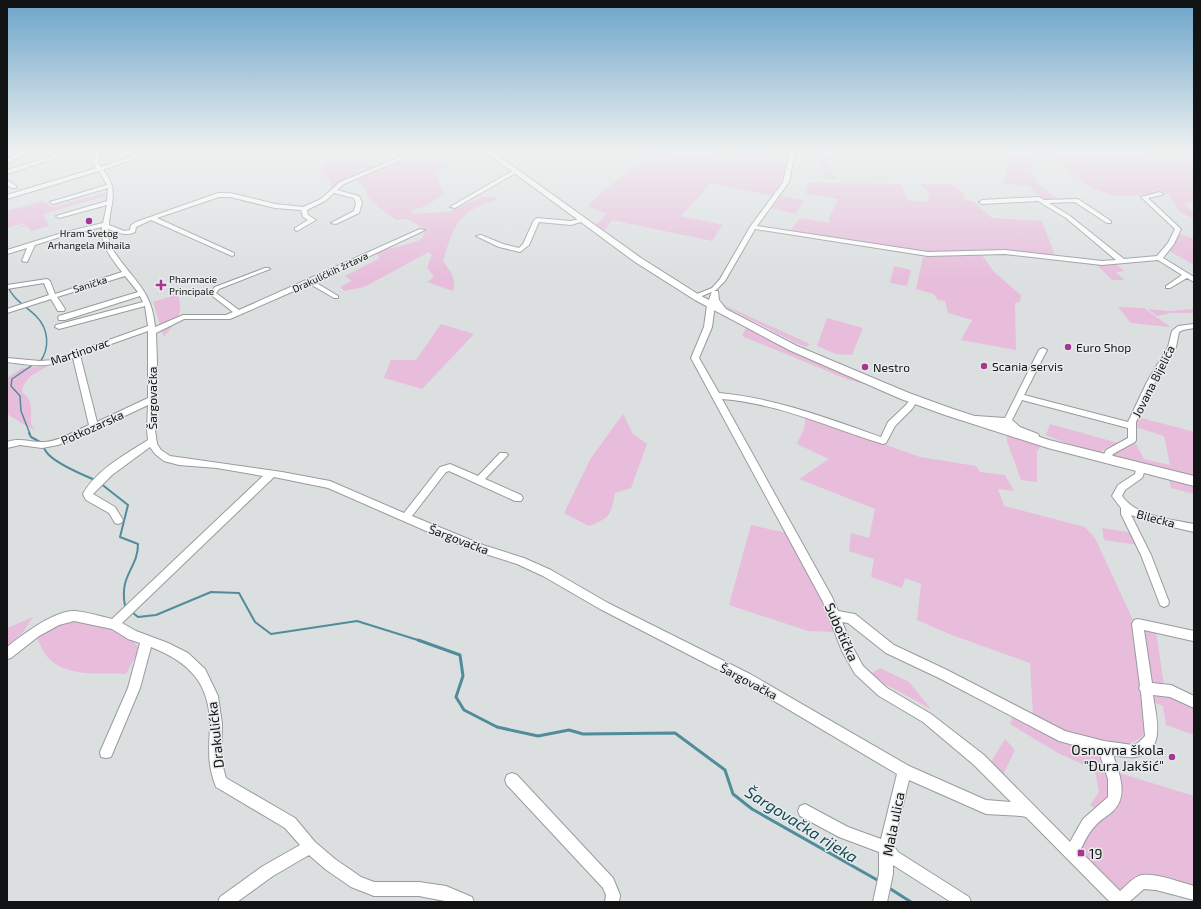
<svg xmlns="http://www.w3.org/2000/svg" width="1201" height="909" font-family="'Exo 2',sans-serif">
<rect width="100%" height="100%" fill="#dbdfe0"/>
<!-- green -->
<g fill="#e7bddb">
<path d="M 638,152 L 651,153 L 713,152 L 712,154 L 733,158 L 738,153 L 788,159 C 788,180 779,180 772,196 L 711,183 L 681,216 L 723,225 L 712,241 L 612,220 L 605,230 L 596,225 L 607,214 L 588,206 L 604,190 L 647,158 Z"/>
<path d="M 818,152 L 829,152 L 834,160 L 825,160 L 836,179 L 827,179 L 820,165 Z"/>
<path d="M 1000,152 L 1145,152 L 1147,156 L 1194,162 L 1194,202 L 1183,203 L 1194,213 L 1194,219 L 1180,212 L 1169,194 L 1113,196 L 1090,187 L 1050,157 L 1036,158 L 1034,162 L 1039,166 L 1028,166 L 1040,186 L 1058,199 L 1046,200 L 1039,197 L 1029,186 L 1004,184 L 1008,160 Z"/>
<path d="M 342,156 C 355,162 367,167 381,164 L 382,166 L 351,177 L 332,188 L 329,178 L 317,171 L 324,166 L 324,162 Z"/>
<path d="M 424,157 L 450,164 L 438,173 L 438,182 L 444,194 L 426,206 L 412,210 L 411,214 L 448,212 L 482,197 L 495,197 L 495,200 C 457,212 454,226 443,261 C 450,272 457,278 453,291 L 427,282 L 434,277 L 427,267 L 432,255 L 429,252 L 364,287 L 344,291 L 340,287 L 352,281 L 345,276 L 380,258 L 376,252 C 392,247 407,246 422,239 L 426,229 L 407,219 L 396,220 L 382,210 L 366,195 L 367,190 L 354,179 L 383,170 L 408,158 L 411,161 L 419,161 Z"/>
<path d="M 808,183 L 901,184 L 908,200 L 927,202 L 930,194 L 928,191 L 922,187 L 921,184 L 951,184 L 965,194 L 963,198 L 966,200 L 974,202 L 992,218 L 1042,221 L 1056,258 L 1019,252 L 933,253 L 789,232 L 800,218 L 829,223 L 830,216 L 838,199 L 806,194 Z"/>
<path d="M 105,193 L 106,196 L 43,214 L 49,226 L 31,231 L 27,226 L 7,231 L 25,225 L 24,223 L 7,228 L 7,211 L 43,201 L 52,207 Z"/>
<path d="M 781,196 L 805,201 L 795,214 L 772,208 Z"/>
<path d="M 1180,234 L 1194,239 L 1194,265 L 1169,251 Z"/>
<path d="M 981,254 L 995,273 L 1021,295 L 1020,302 L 1015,303 L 1016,350 L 961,340 L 972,320 L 948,313 L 945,301 L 938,300 L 934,294 L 916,289 L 923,257 Z"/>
<path d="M 1096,264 L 1116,264 L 1124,271 L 1116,272 L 1124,280 L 1112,280 Z"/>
<path d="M 894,266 L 911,270 L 907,286 L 890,283 Z"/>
<path d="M 178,294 C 184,315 177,320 164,337 L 153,302 Z"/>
<path d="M 722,305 L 724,305 L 810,344 L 806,347 L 796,343 Z"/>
<path d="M 1118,307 L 1144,308 L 1170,327 L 1131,323 Z"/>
<path d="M 1148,309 L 1170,311 L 1194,309 L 1194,313 L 1171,313 L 1157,316 Z"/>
<path d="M 827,318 L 863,328 L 852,355 L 836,354 L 817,346 Z"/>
<path d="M 441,324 L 474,334 L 422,389 L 384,378 L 391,360 L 416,360 Z"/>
<path d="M 746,328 L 872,386 L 849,380 L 742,336 Z"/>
<path d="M 48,366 C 36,373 24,377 22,392 C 33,402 31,406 31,419 C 30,423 33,428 35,431 L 7,414 L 7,378 L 22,368 Z"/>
<path d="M 623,414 L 633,434 L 647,444 L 631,488 L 615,493 C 611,515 610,518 589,526 L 564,513 L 591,458 Z"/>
<path d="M 806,416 L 920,457 L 976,466 L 980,472 L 1005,475 L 1014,491 L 998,489 L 1004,506 L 1085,527 L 1095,538 L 1133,620 L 1146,733 C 1138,740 1133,744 1123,744 L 1072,735 L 1033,717 L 1030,663 L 949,634 L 917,620 L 921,584 L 905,578 L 902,588 L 871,577 L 874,559 L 849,551 L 851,533 L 869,538 L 875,509 L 799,479 L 829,459 L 797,444 L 804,429 Z"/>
<path d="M 1138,417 L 1194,432 L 1194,479 L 1112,456 L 1114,452 L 1136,444 L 1144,459 L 1170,465 L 1164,436 L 1135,427 Z"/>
<path d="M 1050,424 L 1118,443 L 1106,448 L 1100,453 L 1066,443 L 1046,435 Z"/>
<path d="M 1007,433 L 1045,445 L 1040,447 L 1037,452 L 1037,482 L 1021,480 L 1007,441 Z"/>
<path d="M 1169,479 L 1194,485 L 1194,494 L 1171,488 Z"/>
<path d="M 751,525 L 787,533 L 837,632 L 808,631 L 729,605 Z"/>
<path d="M 1102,528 L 1133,533 L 1139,545 L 1104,540 Z"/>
<path d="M 33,617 L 24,631 L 7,647 L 7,628 Z"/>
<path d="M 87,618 L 127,636 L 140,648 L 126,674 C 100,673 59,678 44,652 C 40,646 38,639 35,632 L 57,621 Z"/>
<path d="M 1147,630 L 1156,632 L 1164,685 L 1149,684 L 1143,632 Z"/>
<path d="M 880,668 L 909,682 L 931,709 L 883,683 L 872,673 Z"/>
<path d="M 1151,692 L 1164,692 L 1194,705 L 1194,735 L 1166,725 L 1163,706 L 1153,702 Z"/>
<path d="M 1013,716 L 1099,749 C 1107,773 1122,792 1096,809 L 1090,805 L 1099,792 L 1095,770 L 1058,753 L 1010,724 Z"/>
<path d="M 1005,739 L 1015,750 L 1002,777 L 989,765 Z"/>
<path d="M 1116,772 L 1194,796 L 1194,887 L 1143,876 L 1136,876 L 1120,893 L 1078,851 L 1099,821 L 1115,809 L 1120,799 Z"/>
</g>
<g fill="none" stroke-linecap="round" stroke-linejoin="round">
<!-- stream-far2 -->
<g stroke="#518c9b" stroke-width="1.5">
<path d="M 7,285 C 14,301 25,305 36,316 C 49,329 50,348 40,362"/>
<path d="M 30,434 L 21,411 L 20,396 L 11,386 L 12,379 L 34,364"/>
</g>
<!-- stream-far1 -->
<g stroke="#518c9b" stroke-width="2">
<path d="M 29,433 L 31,437 C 47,445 39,443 48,454 C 57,464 83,475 95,480"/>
<path d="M 100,483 L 128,505 L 120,537 L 138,544 C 138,569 119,574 125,606 L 127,608"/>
<path d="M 132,612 L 138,617 L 156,615 L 211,592 L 239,593 L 255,622 L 271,634 L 357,621 L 421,641"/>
</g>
<!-- stream -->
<g stroke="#518c9b" stroke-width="3">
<path d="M 418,640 L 460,655 L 463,676 L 456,697 L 464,710 L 497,727 L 538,736 L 569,730 L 583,734 L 675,733 L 725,770 L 733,794 L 752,809 L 879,881"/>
<path d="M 889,888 L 911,902"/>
</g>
<defs>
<g id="minor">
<path d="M 22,152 L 29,152 L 7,163 L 7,159 Z"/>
<path d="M 67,152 L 75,152 L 7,174 L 7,170 Z"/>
<path d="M 96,152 L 101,152 L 98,162 L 101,167 L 145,152 L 152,152 L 103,170 C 120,190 110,203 109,225 L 124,231 L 130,230 L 131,225 L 136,222 L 218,193 L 230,193 L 275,204 L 303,207 L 321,199 L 340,182 L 412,152 L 419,152 L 344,184 L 337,190 L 359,196 L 362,203 L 359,213 L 336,224 L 331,223 L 354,211 L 356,203 L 354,198 L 334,193 L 325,201 L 307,210 L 308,215 L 316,220 L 297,231 L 295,230 L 295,228 L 308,220 L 303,217 L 301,210 L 275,208 L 230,197 L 219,197 L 157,218 L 234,253 L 234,255 L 232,256 L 151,220 L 136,227 L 135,232 C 125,237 118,232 108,229 L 109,242 L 113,250 C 132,280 152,289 155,327 L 183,315 L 226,315 L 233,312 L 210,294 L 210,292 L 215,287 L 265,268 L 269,268 L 270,269 L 219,289 L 216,293 L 239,310 L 420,229 L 425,230 L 315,282 L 338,296 L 338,298 L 334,298 L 310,284 L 230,319 L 184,319 L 156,333 L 157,362 L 155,430 L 157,444 L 161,450 L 170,456 L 282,472 L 330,481 L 404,513 L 440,467 L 450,464 L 478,476 L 500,453 L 506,453 L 508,455 L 506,457 L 485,479 L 521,495 L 523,498 L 521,501 L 515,501 L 449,471 L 446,472 L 412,516 L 483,545 L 524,558 L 551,570 L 608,603 L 750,674 L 909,766 L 986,800 L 1011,802 L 974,765 L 923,722 L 879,696 L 855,674 L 842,651 L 823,602 L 691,358 L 704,327 L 707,305 L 711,303 L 715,305 L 712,327 L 699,358 L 719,393 C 775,398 827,418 881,437 L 888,422 L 906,405 L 911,398 L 917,398 L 918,400 L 912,409 L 895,426 L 886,443 L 883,444 C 827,427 782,404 722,399 L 832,597 L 838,611 L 855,614 L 894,645 L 947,670 L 1065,731 L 1104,741 L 1133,745 L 1138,743 L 1145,736 L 1141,692 L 1139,688 L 1140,686 L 1132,624 L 1134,620 L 1138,619 L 1194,631 L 1193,641 L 1144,630 L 1152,683 L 1171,685 L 1194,696 L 1194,708 L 1170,697 L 1153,695 C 1156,717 1167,752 1135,757 C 1128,758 1120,756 1113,755 C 1119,772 1129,796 1113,811 C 1108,816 1101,819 1096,825 C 1089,832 1084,842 1080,851 L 1120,891 C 1126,886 1134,876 1142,875 C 1156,873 1180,882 1194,886 L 1194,900 L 1156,890 L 1144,889 L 1129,902 L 1110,902 L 1026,817 L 1021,816 L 986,814 L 909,780 L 893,845 L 898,852 L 969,897 L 971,902 L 951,902 L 893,865 L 893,874 L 887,902 L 873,902 L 879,874 L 879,852 L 839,837 L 800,816 L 798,811 L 800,806 L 805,804 L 848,827 L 881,839 L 897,774 L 742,682 L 600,609 L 543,576 L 517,564 L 476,551 L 433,534 L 328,488 L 274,477 L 122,623 L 136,631 L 168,643 L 188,653 L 205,669 L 218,696 L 222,724 L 221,760 L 226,778 L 295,818 L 315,842 L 335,859 L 361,877 L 374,882 L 419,882 L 446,886 L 472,897 L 474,902 L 450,902 L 419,896 L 374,896 L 351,887 L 325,869 L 309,855 L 273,876 L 237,902 L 218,902 L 220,897 L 263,866 L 300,845 L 285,828 L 216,787 C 207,764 209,750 210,726 C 210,683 189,662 151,647 L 140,688 L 111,757 L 106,758 L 101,757 L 100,752 L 128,688 L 140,643 L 128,639 L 112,629 L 74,621 L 59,625 L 39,636 L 11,658 L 7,659 L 7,647 C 22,635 55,610 75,611 C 87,612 100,616 112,619 L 263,476 L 217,468 L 179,465 L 164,461 L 155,454 L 150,447 L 112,475 L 93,494 L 115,507 L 123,520 L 121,523 L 118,524 L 115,523 L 109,513 L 86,500 L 83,494 C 96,470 126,454 148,440 L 147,430 L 148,405 L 97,429 L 58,445 L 42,448 L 20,445 L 7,448 L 7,442 C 20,437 31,443 45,442 C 60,441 75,431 89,425 L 73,358 C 45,368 36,366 7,362 L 7,358 L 40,361 L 53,360 L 148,326 L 145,306 L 59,329 L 55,327 L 56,325 L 143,302 L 140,296 L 65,320 L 59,320 L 58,318 L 59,316 L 138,292 L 125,276 L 57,297 L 65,309 L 64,311 L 58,311 L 51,299 L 7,313 L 7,309 L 49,295 L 44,283 L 7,289 L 7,285 L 47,279 L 50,281 L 55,294 L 122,272 C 112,259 100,245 102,227 L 66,235 L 35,245 L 27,262 L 22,261 L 27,248 L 7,254 L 7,250 L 62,233 L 103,223 L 107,205 L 59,218 L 56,216 L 107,201 L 108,188 L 53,204 L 50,202 L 107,185 L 99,171 L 7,199 L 7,195 L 96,168 L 92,162 ZM 148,331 L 148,398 L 97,422 L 80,355 ZM 842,622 L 848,623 L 886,653 L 939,678 L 1059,741 L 1099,752 L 1108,779 L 1108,797 L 1083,819 L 1070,842 L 984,755 L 931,714 L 887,688 L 863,666 L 853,648 Z"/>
<path d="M 435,152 L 443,152 L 449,154 L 446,156 Z"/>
<path d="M 790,152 L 795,152 L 789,182 L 757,226 L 928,252 L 1005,250 L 1102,261 L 1116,260 L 1066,218 L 1038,201 L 982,204 L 979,202 L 982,200 L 1039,197 L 1044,200 L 1078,199 L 1111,221 L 1111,223 L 1107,223 L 1075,202 L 1049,203 L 1070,216 L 1124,259 L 1157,256 L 1168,243 L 1175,229 L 1141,197 L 1160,192 L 1163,194 L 1162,195 L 1148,198 L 1181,229 L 1174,244 L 1163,258 L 1194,277 L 1194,282 L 1187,278 L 1170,288 L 1166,288 L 1166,286 L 1182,275 L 1158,260 L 1102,265 L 1005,254 L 928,256 L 755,229 L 725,281 L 716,290 L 702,296 L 700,299 L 696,299 L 694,298 L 697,294 L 712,288 L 720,279 L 750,227 L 783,182 Z"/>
<path d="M 514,170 L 519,171 L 455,208 L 450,207 Z"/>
<path d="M 7,180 L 16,186 L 16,188 L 12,188 L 7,185 Z"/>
<path d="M 537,218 L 571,221 L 584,218 L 587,220 L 571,225 L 539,222 L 529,245 L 520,252 L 499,247 L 476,236 L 481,235 L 503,244 L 519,248 L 523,244 L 534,220 Z"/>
<path d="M 1194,324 L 1194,328 L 1183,330 L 1179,332 L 1176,347 L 1155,382 L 1136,422 L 1136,440 L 1135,442 L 1113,454 L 1110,461 L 1104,461 L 1102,459 L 1106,450 L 1128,438 L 1128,428 L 1022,400 L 1012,420 L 1020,427 L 1038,434 L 1039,436 L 1038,438 C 1029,440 1016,432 1009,427 L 1006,432 L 1003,433 L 999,430 L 1001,425 L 971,422 L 967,419 L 968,417 L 976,416 L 1005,418 L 1039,350 L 1043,348 L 1047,350 L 1024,395 L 1128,422 L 1147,382 L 1168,347 L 1172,331 L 1178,326 Z"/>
<path d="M 1140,464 L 1143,465 C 1145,468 1144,475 1142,478 L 1125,490 L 1122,496 C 1137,517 1170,519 1194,524 L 1194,532 L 1151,522 L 1131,515 L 1151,555 L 1169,602 L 1168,605 L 1164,607 L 1160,605 L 1159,602 L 1141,555 L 1121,514 L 1121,508 L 1112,496 L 1118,485 L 1135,474 L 1137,465 Z"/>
<path d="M 512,773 L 517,775 L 613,878 L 620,895 L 619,902 L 605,902 L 606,895 L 603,888 L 507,785 L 505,780 L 507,775 Z"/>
</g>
<path id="major" d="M 486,152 L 493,152 L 641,258 L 701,296 L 709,300 L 712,291 L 718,291 L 719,300 L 726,309 L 797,346 L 909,393 L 953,409 L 1049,440 L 1194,476 L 1194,486 L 1048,448 L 945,415 L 901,399 L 789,350 L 695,300 L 635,262 Z"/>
</defs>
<!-- minor casing -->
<use href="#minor" stroke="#989b9c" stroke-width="2"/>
<!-- major casing -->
<use href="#major" stroke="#989b9c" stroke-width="2"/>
<!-- minor -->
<use href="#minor" fill="#fff" fill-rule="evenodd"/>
<!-- major -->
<use href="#major" fill="#fff" fill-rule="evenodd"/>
</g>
<!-- sky -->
<linearGradient id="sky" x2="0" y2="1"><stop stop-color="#6ba4c9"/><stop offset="0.54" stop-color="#eff1f1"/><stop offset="1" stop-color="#eff1f1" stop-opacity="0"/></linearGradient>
<rect width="1201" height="279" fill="url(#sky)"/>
<!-- markers -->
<g fill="#a83691" stroke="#e8eced" stroke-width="1.5">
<circle cx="89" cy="221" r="4"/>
<path d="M159 279h4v4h4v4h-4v4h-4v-4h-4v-4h4z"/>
<circle cx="1068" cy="347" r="4"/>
<circle cx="984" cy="366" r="4"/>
<circle cx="865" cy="367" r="4"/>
<circle cx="1172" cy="757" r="4"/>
<rect x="1077" y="849" width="8" height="8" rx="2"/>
</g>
<g text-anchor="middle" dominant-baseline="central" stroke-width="3" stroke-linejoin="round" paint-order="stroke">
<!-- far-poi labels -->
<g font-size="10" fill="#121314" stroke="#e8eced">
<text x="89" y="233">Hram Svetog<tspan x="89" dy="12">Arhangela Mihaila</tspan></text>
<text x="169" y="279" text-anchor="start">Pharmacie<tspan x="169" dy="12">Principale</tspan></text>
</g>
<!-- far-street labels -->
<g font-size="10" fill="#121314" stroke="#e8eced">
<text transform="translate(330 272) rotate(-25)">Drakulićkih žrtava</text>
<text transform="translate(90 284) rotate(-17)">Sanička</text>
</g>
<!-- poi labels -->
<g font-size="12" fill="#121314" stroke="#e8eced" text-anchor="start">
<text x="1076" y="347">Euro Shop</text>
<text x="992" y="366">Scania servis</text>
<text x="873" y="367">Nestro</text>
</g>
<!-- street labels -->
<g font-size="12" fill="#121314" stroke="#e8eced">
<text transform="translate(80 351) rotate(-19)">Martinovac</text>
<text transform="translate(1153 381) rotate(-63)">Jovana Bijelića</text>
<text transform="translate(152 398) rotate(-90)">Šargovačka</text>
<text transform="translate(92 427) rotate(-24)">Potkozarska</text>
<text transform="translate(1156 518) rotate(15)">Bilećka</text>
<text transform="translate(459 539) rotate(21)">Šargovačka</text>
<text transform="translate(749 681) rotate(28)">Šargovačka</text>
</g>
<!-- near-street labels -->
<g font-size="14" fill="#121314" stroke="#e8eced">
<text transform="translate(842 632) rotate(66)">Subotička</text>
<text transform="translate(215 735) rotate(-96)">Drakulićka</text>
<text transform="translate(893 824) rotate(-79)">Mala ulica</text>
</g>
<!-- near-poi labels -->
<g font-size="14" fill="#121314" stroke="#e8eced" text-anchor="end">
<text x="1164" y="749">Osnovna škola<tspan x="1164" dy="16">"Đura Jakšić"</tspan></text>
<text x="1089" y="853" text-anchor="start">19</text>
</g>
<!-- near-water labels -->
<g font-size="16" font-style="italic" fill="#134854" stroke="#e8eced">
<text transform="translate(802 824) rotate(32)">Šargovačka rijeka</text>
</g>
</g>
<!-- border -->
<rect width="1201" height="909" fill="none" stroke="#121314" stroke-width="16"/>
</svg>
